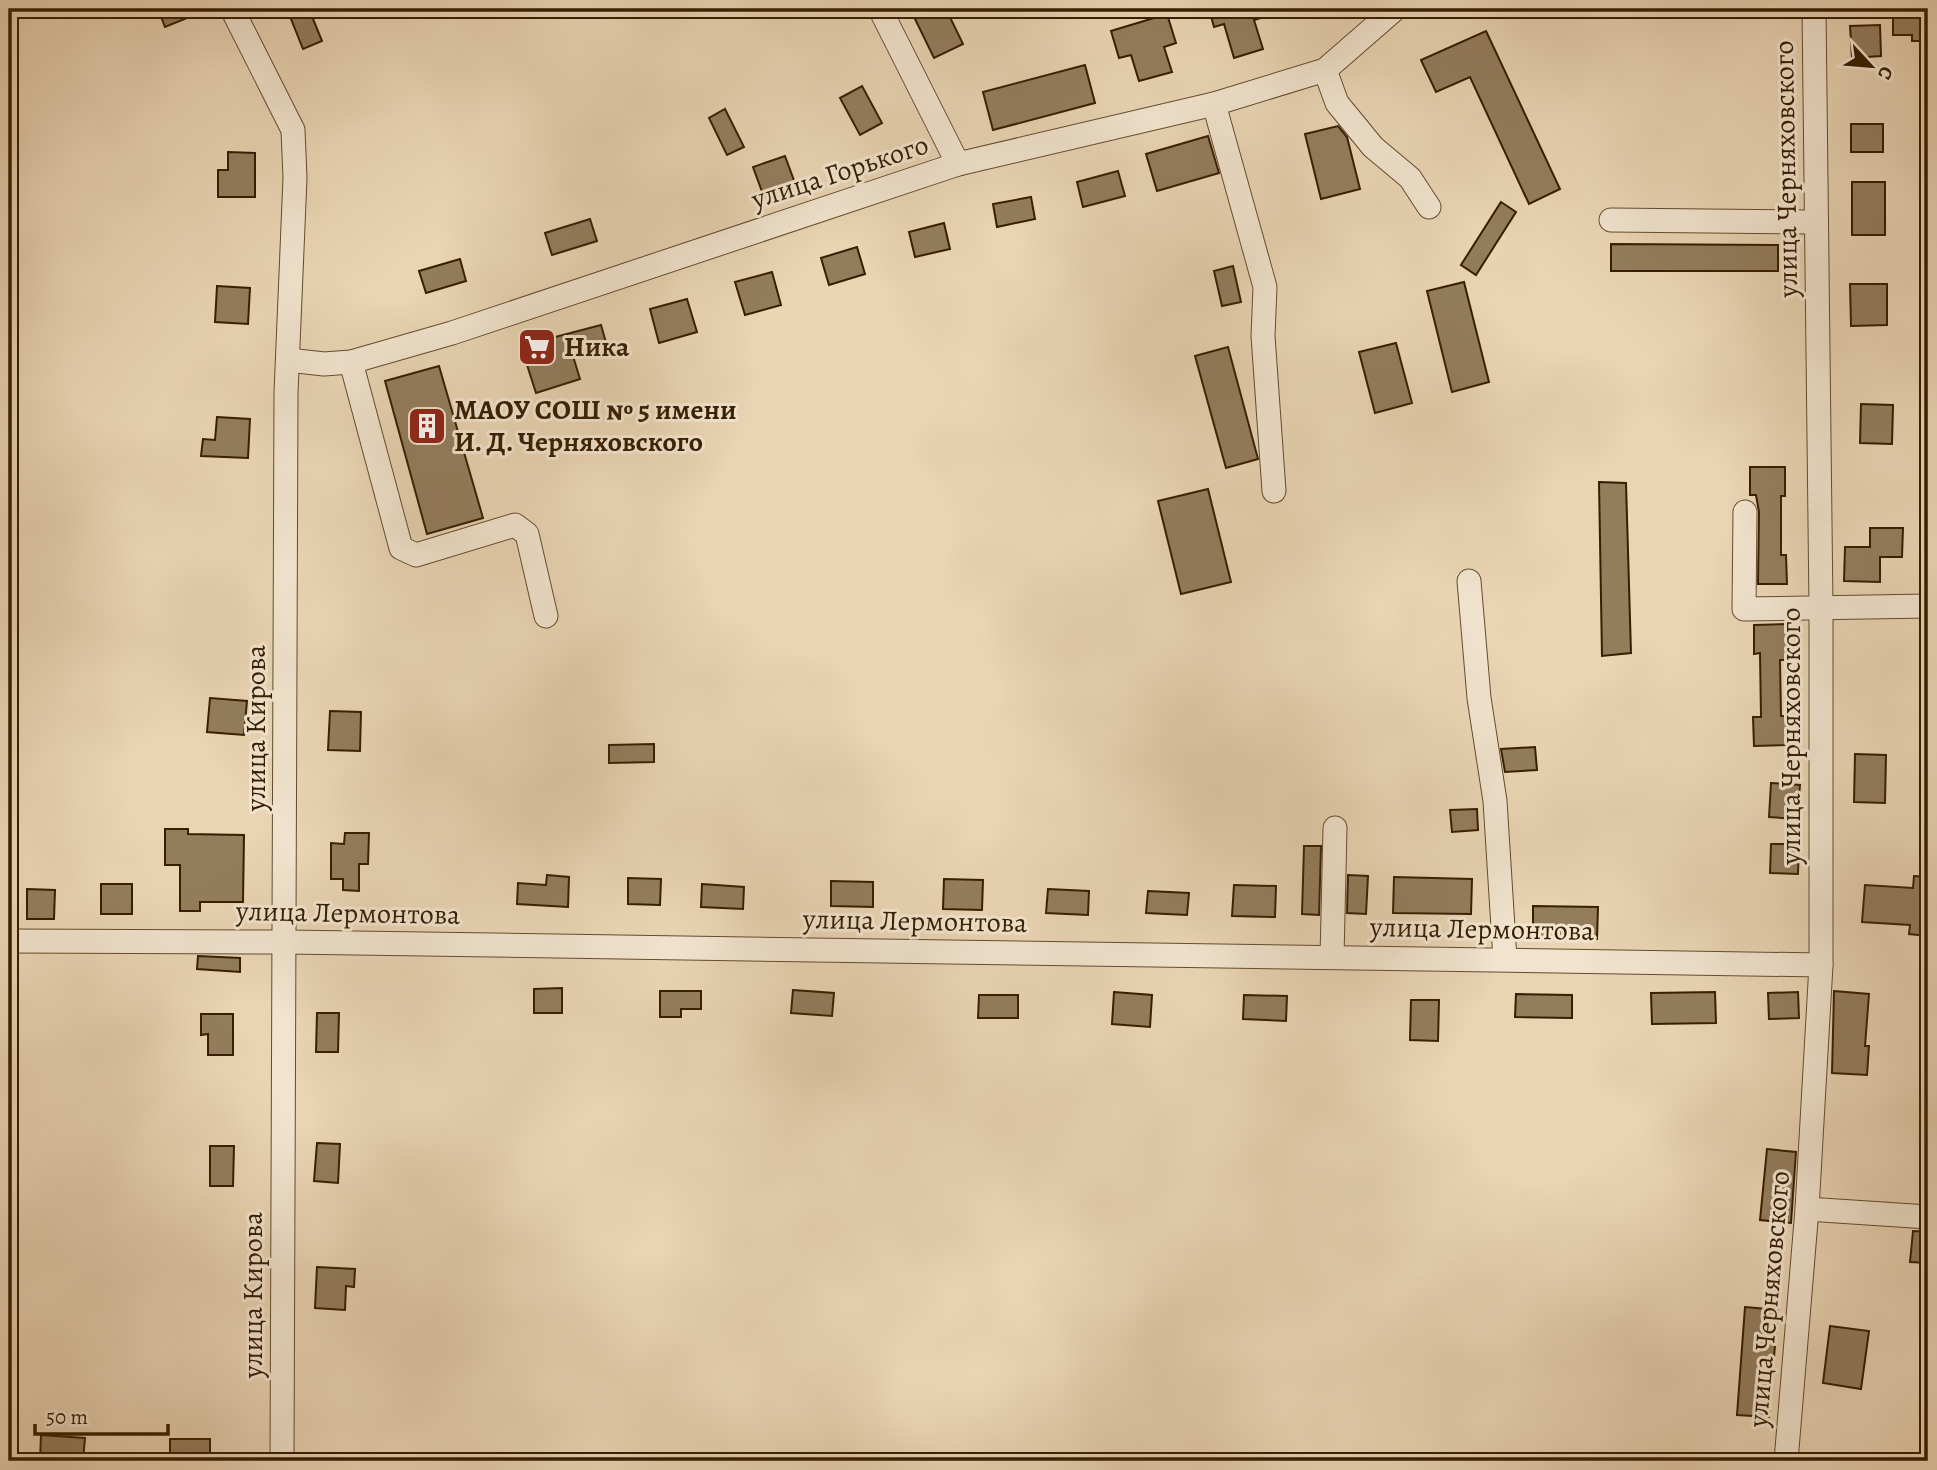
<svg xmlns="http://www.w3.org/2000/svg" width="1937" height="1470" font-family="Alegreya,serif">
<rect width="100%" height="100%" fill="#e9d4b3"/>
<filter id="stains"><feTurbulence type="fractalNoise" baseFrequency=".00286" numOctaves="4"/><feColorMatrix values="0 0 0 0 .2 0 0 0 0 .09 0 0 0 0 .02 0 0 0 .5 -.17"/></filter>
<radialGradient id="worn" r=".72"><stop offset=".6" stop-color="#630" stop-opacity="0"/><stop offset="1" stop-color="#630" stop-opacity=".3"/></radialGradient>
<!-- building -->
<g fill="#937d5d" stroke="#361e00" stroke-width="2">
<path d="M 158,9 L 209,9 L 165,27 Z"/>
<path d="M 287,9 L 309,9 L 322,41 L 303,49 Z"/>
<path d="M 937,9 L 946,9 L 963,44 L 934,58 L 915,19 Z"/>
<path d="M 1209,9 L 1281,9 L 1281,12 L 1254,20 L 1263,49 L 1234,58 L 1224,24 L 1214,27 Z"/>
<path d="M 1893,9 L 1928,9 L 1928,41 L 1912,41 L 1912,35 L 1893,35 Z"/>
<path d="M 1167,14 L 1176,43 L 1164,47 L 1172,72 L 1139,81 L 1131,55 L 1119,58 L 1111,31 Z"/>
<path d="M 1880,25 L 1881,56 L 1852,58 L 1850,26 Z"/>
<path d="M 1486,31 L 1560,189 L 1529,204 L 1470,77 L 1436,92 L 1421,60 Z"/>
<path d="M 1085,65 L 1095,103 L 993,130 L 983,92 Z"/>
<path d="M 862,86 L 882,123 L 860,135 L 840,98 Z"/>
<path d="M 725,109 L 744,147 L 727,155 L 709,118 Z"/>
<rect x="1851" y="124" width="32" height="28"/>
<path d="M 1338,126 L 1347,137 L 1360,189 L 1321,199 L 1305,134 Z"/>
<path d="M 1208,136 L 1219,173 L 1157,191 L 1146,154 Z"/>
<path d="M 228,152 L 255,153 L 255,197 L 218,197 L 218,170 L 228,170 Z"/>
<path d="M 785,156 L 796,186 L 764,197 L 753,167 Z"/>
<path d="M 1118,171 L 1125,196 L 1083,207 L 1077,182 Z"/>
<rect x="1852" y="182" width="33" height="53"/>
<path d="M 1031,197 L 1035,219 L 997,227 L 993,204 Z"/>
<path d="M 1501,202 L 1516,212 L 1476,275 L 1461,265 Z"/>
<path d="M 590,219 L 597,241 L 552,255 L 545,233 Z"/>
<path d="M 944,223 L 950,249 L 915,257 L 909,232 Z"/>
<path d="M 1611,244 L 1778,245 L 1778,271 L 1611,271 Z"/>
<path d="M 857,247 L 865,274 L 829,285 L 821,258 Z"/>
<path d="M 460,259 L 466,281 L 426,293 L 419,271 Z"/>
<path d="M 1233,266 L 1241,302 L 1222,306 L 1214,271 Z"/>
<path d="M 772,272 L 781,305 L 745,315 L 735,282 Z"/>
<path d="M 1464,282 L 1489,382 L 1452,392 L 1427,291 Z"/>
<path d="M 1850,284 L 1887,284 L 1887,325 L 1851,326 Z"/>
<path d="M 217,286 L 250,288 L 248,324 L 215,322 Z"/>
<path d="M 687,299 L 697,332 L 659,343 L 650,309 Z"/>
<path d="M 601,325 L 607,346 L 573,356 L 580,379 L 536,393 L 521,346 Z"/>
<path d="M 1396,343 L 1412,403 L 1375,413 L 1359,352 Z"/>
<path d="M 1228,347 L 1258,459 L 1226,468 L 1195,356 Z"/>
<path d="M 439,366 L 483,518 L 427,534 L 385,381 Z"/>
<path d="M 1861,404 L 1893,405 L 1892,444 L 1860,443 Z"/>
<path d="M 217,417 L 250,419 L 248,458 L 201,456 L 203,439 L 215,440 Z"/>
<path d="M 1750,467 L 1785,467 L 1785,496 L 1781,496 L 1781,555 L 1786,555 L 1787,584 L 1758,584 L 1759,512 L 1756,495 L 1750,495 Z"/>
<path d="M 1599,482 L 1626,483 L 1631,653 L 1602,656 Z"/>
<path d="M 1208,489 L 1231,582 L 1181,594 L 1158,501 Z"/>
<path d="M 1870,528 L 1903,528 L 1902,557 L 1880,557 L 1880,582 L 1844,581 L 1845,547 L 1870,547 Z"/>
<path d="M 1787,624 L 1787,660 L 1780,660 L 1781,716 L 1787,716 L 1787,745 L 1754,746 L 1753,717 L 1761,717 L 1760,653 L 1754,654 L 1754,625 Z"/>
<path d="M 210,698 L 247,701 L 244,735 L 207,732 Z"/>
<path d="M 330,711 L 361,712 L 360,751 L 328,750 Z"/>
<path d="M 654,744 L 654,762 L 609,763 L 609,745 Z"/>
<path d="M 1535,747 L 1537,770 L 1505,772 L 1501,749 Z"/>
<path d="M 1855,754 L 1886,755 L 1885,803 L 1854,802 Z"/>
<path d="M 1771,783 L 1800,785 L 1797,819 L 1769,817 Z"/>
<path d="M 1477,809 L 1478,830 L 1452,832 L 1450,810 Z"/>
<path d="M 165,829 L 188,829 L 188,834 L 244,835 L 243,902 L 200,902 L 200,911 L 180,911 L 180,865 L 165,865 Z"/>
<path d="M 345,833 L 369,833 L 368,864 L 359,864 L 359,891 L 343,890 L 343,879 L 331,879 L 331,843 L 344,844 Z"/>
<path d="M 1771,844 L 1799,844 L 1798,874 L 1770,873 Z"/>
<path d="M 1304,846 L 1321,846 L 1319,915 L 1302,914 Z"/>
<path d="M 547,875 L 569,877 L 568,907 L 517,904 L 518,883 L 546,885 Z"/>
<path d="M 1348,875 L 1368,876 L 1366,914 L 1347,913 Z"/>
<path d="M 1914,876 L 1928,877 L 1928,936 L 1909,934 L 1910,925 L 1862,922 L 1865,885 L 1913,888 Z"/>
<path d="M 1394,877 L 1472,879 L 1471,914 L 1393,913 Z"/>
<path d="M 628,878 L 661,879 L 660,905 L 628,904 Z"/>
<path d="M 944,879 L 983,880 L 982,910 L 943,909 Z"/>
<path d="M 831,881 L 873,882 L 873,907 L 831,906 Z"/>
<rect x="101" y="884" width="31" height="30"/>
<path d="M 702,884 L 744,887 L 743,909 L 701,907 Z"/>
<path d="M 1234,885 L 1276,886 L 1275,917 L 1232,916 Z"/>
<path d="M 27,889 L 55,890 L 54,919 L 27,919 Z"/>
<path d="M 1048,889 L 1089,891 L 1088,915 L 1046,913 Z"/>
<path d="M 1148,891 L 1189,893 L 1187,915 L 1146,913 Z"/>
<path d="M 1533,906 L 1598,907 L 1597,939 L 1533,938 Z"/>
<path d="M 198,956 L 240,958 L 240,972 L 197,969 Z"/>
<path d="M 562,988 L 562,1013 L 534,1013 L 534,989 Z"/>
<path d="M 793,990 L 834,993 L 832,1016 L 791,1013 Z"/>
<path d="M 660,991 L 701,991 L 701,1009 L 681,1009 L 681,1017 L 660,1017 Z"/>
<path d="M 1834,991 L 1869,994 L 1865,1046 L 1869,1046 L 1867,1075 L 1832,1073 Z"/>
<path d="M 1114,992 L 1152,995 L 1150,1027 L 1112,1024 Z"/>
<path d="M 1715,992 L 1716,1023 L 1652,1024 L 1651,993 Z"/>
<path d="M 1798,992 L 1799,1018 L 1769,1019 L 1768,993 Z"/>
<path d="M 1516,994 L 1572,995 L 1572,1018 L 1515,1017 Z"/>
<path d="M 979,995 L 1018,995 L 1018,1018 L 978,1018 Z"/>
<path d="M 1244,995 L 1287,996 L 1286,1021 L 1243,1019 Z"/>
<path d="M 1411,1000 L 1439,1000 L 1438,1041 L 1410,1040 Z"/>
<path d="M 317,1013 L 339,1013 L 338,1052 L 316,1052 Z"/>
<path d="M 201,1014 L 233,1014 L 233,1055 L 208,1055 L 208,1034 L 201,1035 Z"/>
<path d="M 317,1143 L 340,1144 L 338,1183 L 314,1181 Z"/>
<path d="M 210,1146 L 234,1146 L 233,1186 L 210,1186 Z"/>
<path d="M 1767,1149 L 1796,1152 L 1791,1223 L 1760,1220 Z"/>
<path d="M 1913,1231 L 1928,1232 L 1928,1263 L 1910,1262 Z"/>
<path d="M 317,1267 L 355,1269 L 354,1287 L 346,1286 L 345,1310 L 315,1308 Z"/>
<path d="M 1745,1307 L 1778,1310 L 1769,1417 L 1737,1415 Z"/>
<path d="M 1830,1326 L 1869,1331 L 1861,1389 L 1823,1383 Z"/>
<path d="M 41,1435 L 85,1438 L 83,1461 L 40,1461 Z"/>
<rect x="170" y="1439" width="40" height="22"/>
</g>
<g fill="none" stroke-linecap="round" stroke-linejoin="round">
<defs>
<g id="minor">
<path d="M 232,9 L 293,130 L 295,178 L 286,393 L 282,1461"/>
<path d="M 880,9 L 958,164"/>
<path d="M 1325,70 L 1337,103 L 1373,147 L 1410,178 L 1429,207"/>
<path d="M 1214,104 L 1265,287 L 1263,336 L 1274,491"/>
<path d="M 1611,220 L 1816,222"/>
<path d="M 288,360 L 324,364 L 351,362 L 452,333 L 958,164 L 1214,104 L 1325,70 L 1395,9"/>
<path d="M 351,362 L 401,548 L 416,555 L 515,525 L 527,534 L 546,616"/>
<path d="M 1745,512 L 1744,609 L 1928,606"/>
<path d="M 1469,581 L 1479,698 L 1495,801 L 1505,959"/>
<path d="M 9,941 L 286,942 L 1821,965"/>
<path d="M 1332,957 L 1335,828"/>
<path d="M 1807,1209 L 1928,1217"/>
<path d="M 1786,1461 L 1807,1209 L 1821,965 L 1821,608 L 1814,9"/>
</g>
</defs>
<!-- minor casing -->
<use href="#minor" stroke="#634c2d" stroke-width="25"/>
<!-- minor -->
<use href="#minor" stroke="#f1e3ce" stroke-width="23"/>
</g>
<!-- icons -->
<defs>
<symbol id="supermarket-square" viewBox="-11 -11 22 22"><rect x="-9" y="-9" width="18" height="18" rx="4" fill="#8f2418" stroke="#f1e3ce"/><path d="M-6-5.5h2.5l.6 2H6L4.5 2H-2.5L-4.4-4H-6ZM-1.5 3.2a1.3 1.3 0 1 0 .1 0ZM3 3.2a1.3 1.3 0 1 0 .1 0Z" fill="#fff"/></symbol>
<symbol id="building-square" viewBox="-11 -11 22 22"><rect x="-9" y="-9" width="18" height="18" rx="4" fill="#8f2418" stroke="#f1e3ce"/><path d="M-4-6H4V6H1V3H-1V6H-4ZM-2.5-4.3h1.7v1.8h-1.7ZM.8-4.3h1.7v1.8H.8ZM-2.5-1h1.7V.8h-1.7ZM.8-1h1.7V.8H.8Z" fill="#fff"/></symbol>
</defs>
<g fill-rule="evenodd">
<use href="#supermarket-square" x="515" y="325" width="44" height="44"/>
<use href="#building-square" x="405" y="404" width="44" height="44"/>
</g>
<g text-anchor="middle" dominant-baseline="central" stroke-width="6" stroke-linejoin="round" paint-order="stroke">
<!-- street labels -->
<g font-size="28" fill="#361e00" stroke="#f1e3ce">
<text transform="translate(1786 169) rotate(-91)">улица Черняховского</text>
<text transform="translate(840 172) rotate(-18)">улица Горького</text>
<text transform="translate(256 728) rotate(-90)">улица Кирова</text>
<text transform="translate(1791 736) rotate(-90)">улица Черняховского</text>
<text transform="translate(348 913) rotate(1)">улица Лермонтова</text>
<text transform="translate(915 921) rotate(1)">улица Лермонтова</text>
<text transform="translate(1482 929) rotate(1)">улица Лермонтова</text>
<text transform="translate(253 1295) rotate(-90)">улица Кирова</text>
<text transform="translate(1769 1299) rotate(-85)">улица Черняховского</text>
</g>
<!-- poi labels -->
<g font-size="28" font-weight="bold" fill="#361e00" stroke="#f1e3ce" text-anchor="start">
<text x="564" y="347">Ника</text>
<text x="454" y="410">МАОУ СОШ № 5 имени<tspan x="454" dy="32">И. Д. Черняховского</tspan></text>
</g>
</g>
<!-- margin -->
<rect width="1937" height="1470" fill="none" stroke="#e9d4b3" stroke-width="35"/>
<rect x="10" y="10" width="1916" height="1449" fill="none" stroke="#361e00" stroke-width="3.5"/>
<rect x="18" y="18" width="1902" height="1435" fill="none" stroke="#361e00" stroke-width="2"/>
<!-- north arrow -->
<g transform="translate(1871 66) rotate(116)" stroke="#f1e3ce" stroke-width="5" paint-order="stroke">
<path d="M0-5L12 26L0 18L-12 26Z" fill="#361e00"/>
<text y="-10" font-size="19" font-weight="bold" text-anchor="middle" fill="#361e00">С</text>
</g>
<!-- scale -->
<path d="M35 1424v10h133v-10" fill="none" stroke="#361e00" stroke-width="3.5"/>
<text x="46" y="1424" font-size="21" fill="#361e00" stroke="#f1e3ce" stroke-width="5" paint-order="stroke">50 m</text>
<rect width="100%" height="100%" filter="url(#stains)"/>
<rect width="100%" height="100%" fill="url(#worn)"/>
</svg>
